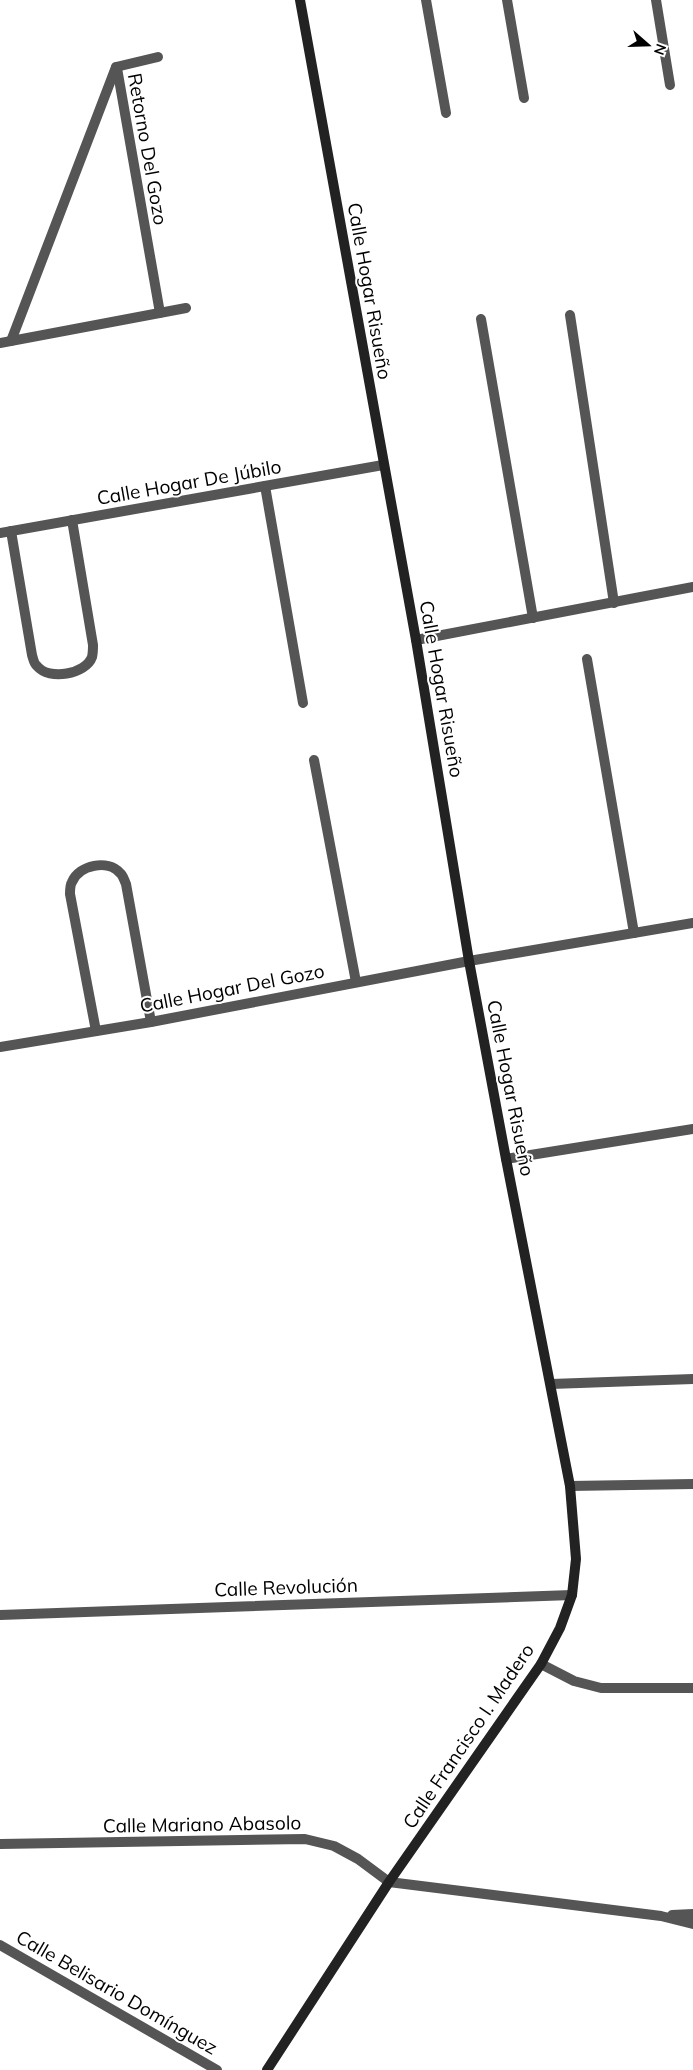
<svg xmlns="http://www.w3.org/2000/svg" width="693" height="2070" font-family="Mulish,sans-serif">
<rect width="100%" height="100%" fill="#fff"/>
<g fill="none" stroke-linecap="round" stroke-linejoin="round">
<!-- street -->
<g stroke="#555" stroke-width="10">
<path d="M 426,0 L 446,113"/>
<path d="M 507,0 L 524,98"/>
<path d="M 656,0 L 670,85"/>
<path d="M 116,67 L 158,57"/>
<path d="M 117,68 L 160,313"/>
<path d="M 570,315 L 614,603"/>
<path d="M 481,319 L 533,618"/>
<path d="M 11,341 L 116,67"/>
<path d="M 0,343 L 186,308"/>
<path d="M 265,486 L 303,703"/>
<path d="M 11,531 L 32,655 C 33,658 34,664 37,666 C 49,681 86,674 92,657 C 93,653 93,648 93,645 L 72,520"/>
<path d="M 0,533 L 383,465"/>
<path d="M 416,640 L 693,587"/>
<path d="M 587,659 L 634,933"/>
<path d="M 314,760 L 356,982"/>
<path d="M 96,1031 L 70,894 C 70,890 70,885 72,882 C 79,865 108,859 120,873 C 123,875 124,880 126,884 L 151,1022"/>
<path d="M 0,1047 L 151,1022 L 469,961 L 693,923"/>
<path d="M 506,1159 L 693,1129"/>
<path d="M 551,1384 L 693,1379"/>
<path d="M 570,1486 L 693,1484"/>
<path d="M 0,1615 L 572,1595"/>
<path d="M 541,1664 L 574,1681 L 601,1688 L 693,1688"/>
<path d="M 0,1844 L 305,1839 L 334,1846 L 358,1859 L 389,1882 L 661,1916 L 693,1924"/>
<path d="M 672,1915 L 693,1914"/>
<path d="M 0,1945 L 217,2070"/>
</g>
<!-- secondary -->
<path stroke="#222" stroke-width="10" d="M 267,2070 L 389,1882 L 541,1664 L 560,1628 L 572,1595 L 576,1559 L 570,1486 L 506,1159 L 469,961 L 416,640 L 300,0"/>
</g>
<g text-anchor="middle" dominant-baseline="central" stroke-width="4" stroke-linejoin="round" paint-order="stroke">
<!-- street labels -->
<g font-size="19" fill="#000" stroke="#fff">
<text transform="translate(148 149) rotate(80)">Retorno Del Gozo</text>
<text transform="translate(370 291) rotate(80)">Calle Hogar Risueño</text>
<text transform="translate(189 482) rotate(-10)">Calle Hogar De Júbilo</text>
<text transform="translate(442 689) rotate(80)">Calle Hogar Risueño</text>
<text transform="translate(232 988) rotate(-11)">Calle Hogar Del Gozo</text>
<text transform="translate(511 1088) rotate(79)">Calle Hogar Risueño</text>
<text transform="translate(286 1587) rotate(-2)">Calle Revolución</text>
<text transform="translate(468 1736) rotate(-56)">Calle Francisco I. Madero</text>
<text transform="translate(202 1824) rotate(-1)">Calle Mariano Abasolo</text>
<text transform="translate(117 1992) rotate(30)">Calle Belisario Domínguez</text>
</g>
</g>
<!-- north arrow -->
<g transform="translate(648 45) rotate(110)" stroke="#ffffff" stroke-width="4" paint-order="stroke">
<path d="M0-4L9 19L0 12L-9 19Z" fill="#000000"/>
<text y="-8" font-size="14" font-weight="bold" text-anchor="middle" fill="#000000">N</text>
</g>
</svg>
